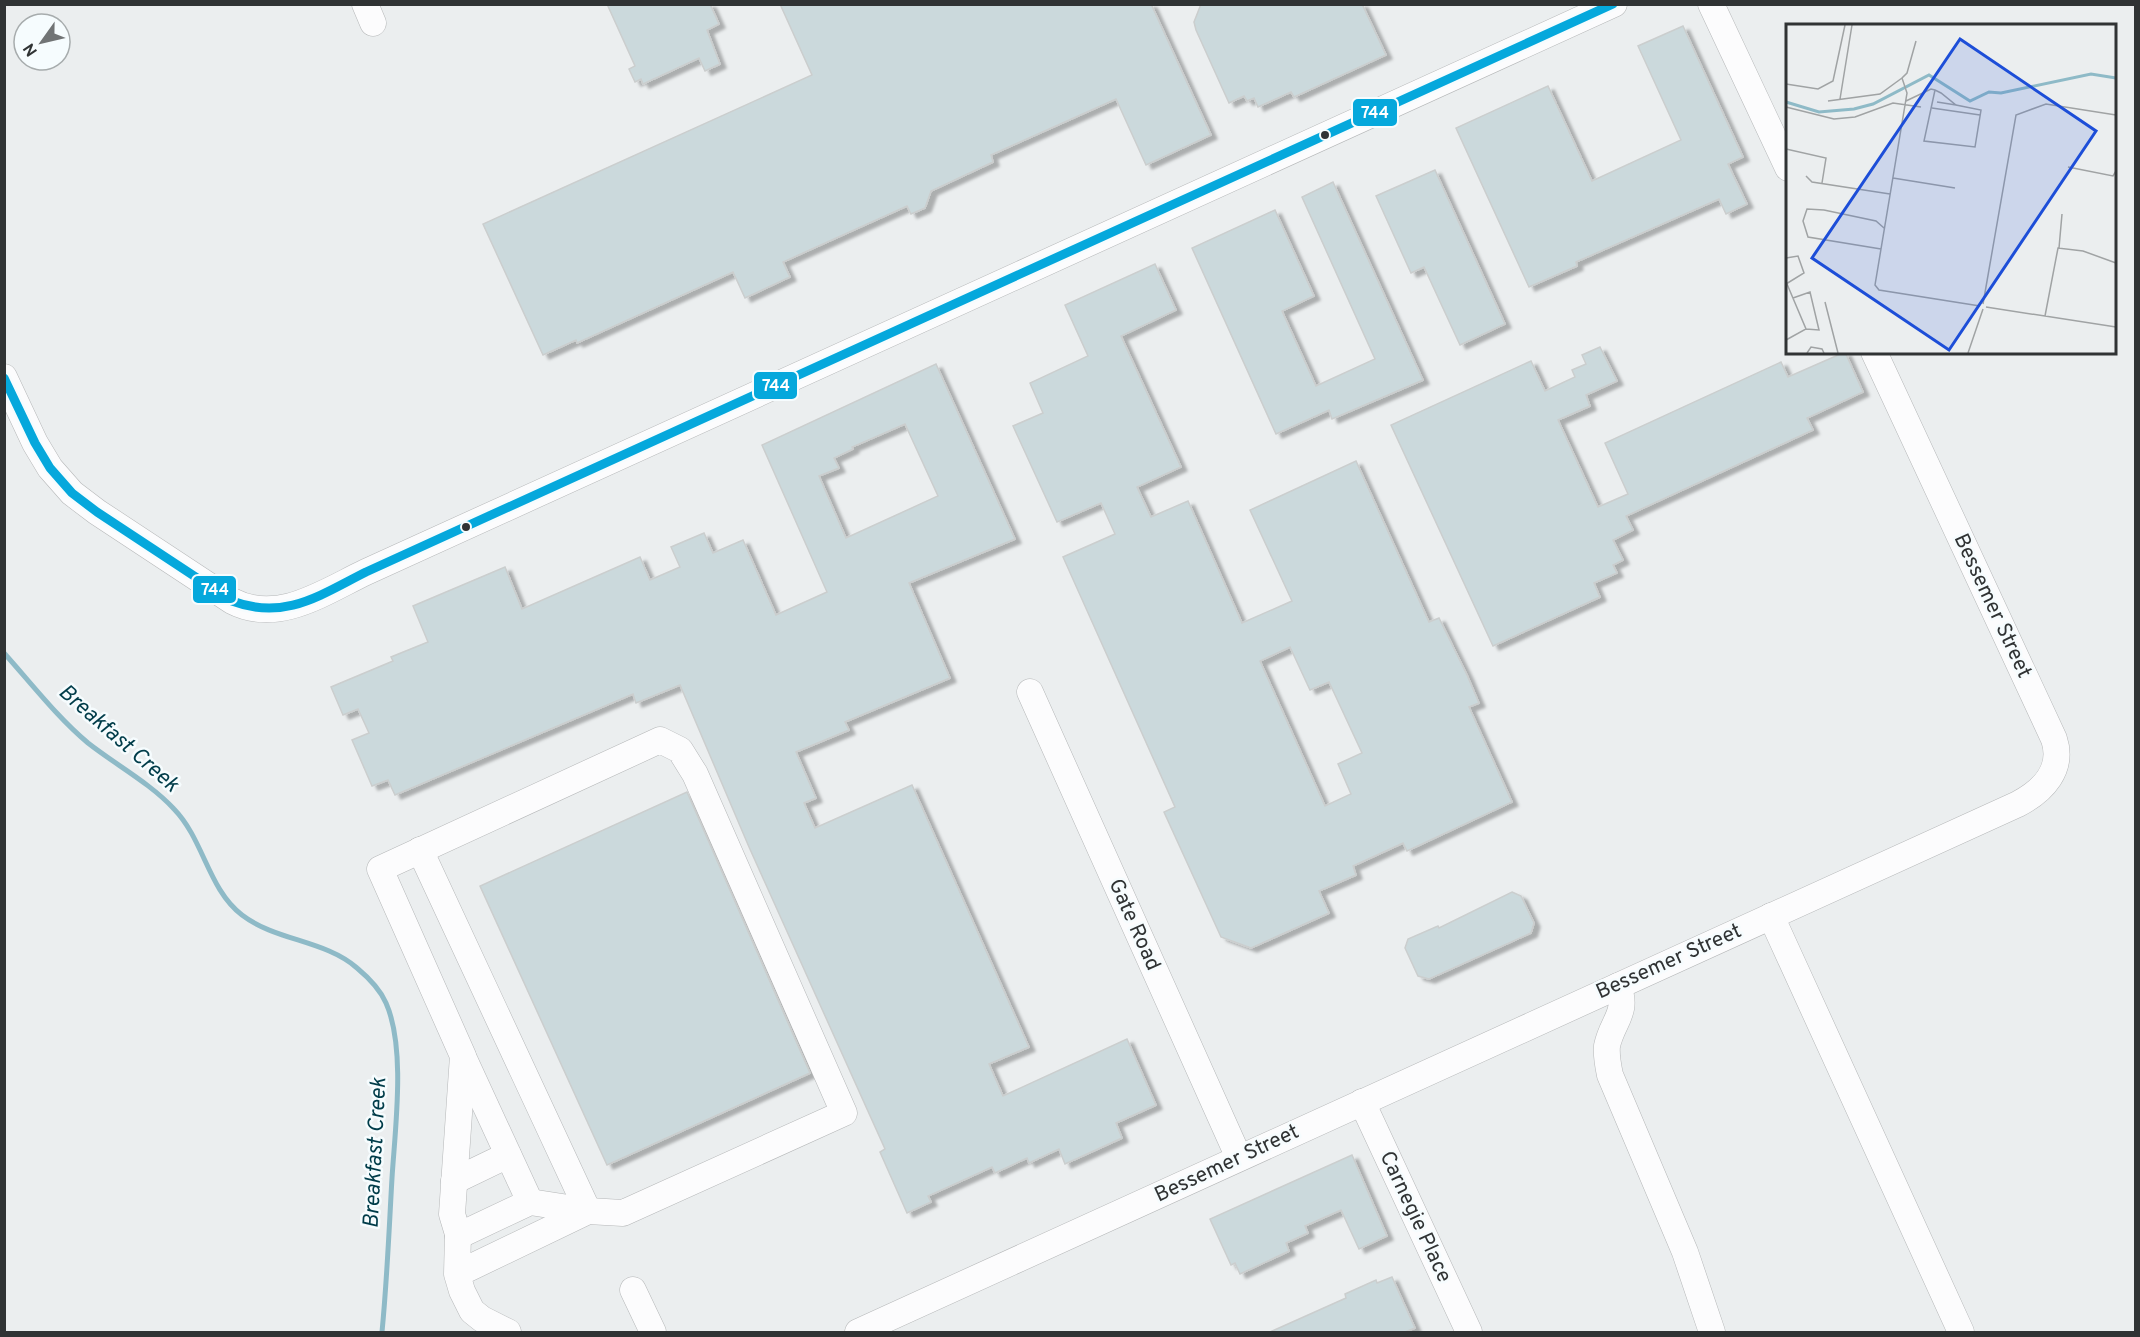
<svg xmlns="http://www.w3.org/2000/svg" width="2140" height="1337" font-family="Overpass,sans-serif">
<defs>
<filter id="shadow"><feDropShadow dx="6" dy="4" stdDeviation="1.5" flood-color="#0004"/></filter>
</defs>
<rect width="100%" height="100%" fill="#ebeeef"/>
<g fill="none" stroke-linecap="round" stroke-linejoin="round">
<!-- stream -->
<path stroke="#8ebac7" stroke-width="5" d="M 4,653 C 31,683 57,717 88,743 C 116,765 150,783 174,809 C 204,840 208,889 242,915 C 276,941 325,940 357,968 C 369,978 380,989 386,1003 C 406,1048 395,1129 392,1178 C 389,1230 387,1281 382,1332"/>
</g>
<!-- building -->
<g fill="#cbd9dc" stroke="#cbcece" stroke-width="1.5" fill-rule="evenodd" filter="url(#shadow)">
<path d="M 607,4 L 710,4 L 719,24 L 707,30 L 720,64 L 705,71 L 699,58 L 643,84 L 641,79 L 635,82 L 629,69 L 635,66 Z"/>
<path d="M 780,4 L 1151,4 L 1211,135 L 1146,165 L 1116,99 L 991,155 L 993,162 L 931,191 L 925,208 L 911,214 L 907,206 L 783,262 L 790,277 L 745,298 L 733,272 L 577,343 L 576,340 L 543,355 L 483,224 L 812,75 Z"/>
<path d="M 1201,4 L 1362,4 L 1386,55 L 1294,97 L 1291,92 L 1258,107 L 1254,98 L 1247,101 L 1244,96 L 1229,103 L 1196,30 L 1194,22 Z"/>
<path d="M 1683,26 L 1743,157 L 1728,164 L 1747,204 L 1726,214 L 1719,199 L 1576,262 L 1577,266 L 1529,287 L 1456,128 L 1548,86 L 1592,181 L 1681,140 L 1638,46 Z"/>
<path d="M 1435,170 L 1505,324 L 1460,345 L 1424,267 L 1411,273 L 1376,196 Z"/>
<path d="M 1333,182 L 1423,380 L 1332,419 L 1329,410 L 1276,434 L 1192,248 L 1275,210 L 1314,296 L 1282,311 L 1316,386 L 1375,359 L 1302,197 Z"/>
<path d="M 1155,264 L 1176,310 L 1121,336 L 1181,467 L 1137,487 L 1151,517 L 1188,501 L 1242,623 L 1292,601 L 1250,510 L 1356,461 L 1429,622 L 1439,618 L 1467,675 L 1479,703 L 1469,707 L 1512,802 L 1407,851 L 1403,843 L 1353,866 L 1356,875 L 1319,891 L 1329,913 L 1251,948 L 1221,937 L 1164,812 L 1175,807 L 1063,557 L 1115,534 L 1101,503 L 1057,522 L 1013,426 L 1043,413 L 1030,383 L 1088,356 L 1065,305 ZM 1290,647 L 1310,690 L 1329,682 L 1362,753 L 1338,764 L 1351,794 L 1325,806 L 1260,661 Z"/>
<path d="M 1600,347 L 1617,381 L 1586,395 L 1590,406 L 1558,420 L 1598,507 L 1628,494 L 1605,443 L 1781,362 L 1788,377 L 1845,352 L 1863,392 L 1807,418 L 1813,430 L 1626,516 L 1633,530 L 1613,540 L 1623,560 L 1613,565 L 1617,573 L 1594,583 L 1600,597 L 1493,646 L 1391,425 L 1531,361 L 1545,391 L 1575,377 L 1572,370 L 1586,364 L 1582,355 Z"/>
<path d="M 936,364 L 1015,539 L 909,583 L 950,678 L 845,722 L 849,730 L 796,752 L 816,798 L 804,803 L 815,828 L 912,785 L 1029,1047 L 989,1064 L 1003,1096 L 1127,1039 L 1156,1105 L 1116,1123 L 1122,1138 L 1065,1164 L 1059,1149 L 1029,1163 L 1027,1158 L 995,1173 L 992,1167 L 928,1196 L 931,1202 L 907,1213 L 880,1152 L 885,1149 L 749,847 L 680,685 L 636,703 L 633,694 L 395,795 L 388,780 L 372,786 L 352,740 L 369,733 L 358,709 L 343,715 L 331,687 L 393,661 L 391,657 L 428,642 L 413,606 L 505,567 L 522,609 L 640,557 L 650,580 L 680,567 L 671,547 L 704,533 L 713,553 L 743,540 L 776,615 L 827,592 L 762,445 ZM 905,424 L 938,496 L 846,538 L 819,476 L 839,468 L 834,458 L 853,449 L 852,447 Z"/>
<path d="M 687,792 L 810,1073 L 607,1165 L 480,886 Z"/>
<path d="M 1512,892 L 1521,896 L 1534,923 L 1531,933 L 1429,979 L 1418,976 L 1405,948 L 1408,939 L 1438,926 L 1439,928 Z"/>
<path d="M 1352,1155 L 1387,1236 L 1359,1249 L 1341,1210 L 1305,1226 L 1308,1233 L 1286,1243 L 1289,1251 L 1240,1274 L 1235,1263 L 1231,1265 L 1210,1219 Z"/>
<path d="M 1392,1277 L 1415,1328 L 1405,1332 L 1270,1332 L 1346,1298 L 1345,1294 L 1376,1280 L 1377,1283 Z"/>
</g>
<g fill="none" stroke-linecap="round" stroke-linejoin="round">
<defs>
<g id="minor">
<path d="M 365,4 L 373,23"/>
<path d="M 1711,4 L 1788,168"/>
<path d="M 4,377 L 35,443 L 50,468 L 72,493 L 97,512 L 232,601 C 278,625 324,592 366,572 L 1614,4"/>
<path d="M 1030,692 L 1239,1158"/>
<path d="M 420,850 L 588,1211"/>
<path d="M 1771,916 L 1961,1332"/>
<path d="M 1618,986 C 1629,1013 1612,1021 1607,1046 C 1606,1056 1608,1065 1610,1075 L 1685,1252 L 1712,1332"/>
<path d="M 464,1059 L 530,1202"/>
<path d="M 1362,1102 L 1469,1332"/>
<path d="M 454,1181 L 508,1155"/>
<path d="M 458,1236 L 530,1202 L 588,1211"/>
<path d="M 457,1274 L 588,1211 L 623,1213 L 844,1113 L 695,774 L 680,750 L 660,740 L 380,869 L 463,1056 L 452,1214 L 458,1234 L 457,1274 L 462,1291 L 472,1311 L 482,1319 L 508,1332"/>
<path d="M 633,1290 L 653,1332"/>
<path d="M 858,1332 L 2018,804 C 2043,791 2064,769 2054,739 L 1874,352"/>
</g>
</defs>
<!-- minor casing -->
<use href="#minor" stroke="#b5b7b8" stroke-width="27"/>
<!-- minor -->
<use href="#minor" stroke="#fcfcfd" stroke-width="26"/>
<defs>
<path id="bus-1" d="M 4,378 L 35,443 L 50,468 L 72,493 L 97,512 L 232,601 C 285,621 320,595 366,572 L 1613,4"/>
</defs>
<!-- bus-1 casing -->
<use href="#bus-1" stroke="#f6fcfe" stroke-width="14"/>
<!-- bus-1 -->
<use href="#bus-1" stroke="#05a8dc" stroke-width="9"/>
</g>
<!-- markers -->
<g fill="#303334" stroke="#f6fcfe" stroke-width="2">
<circle cx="1325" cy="135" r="5"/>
<circle cx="466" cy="527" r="5"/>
</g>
<g text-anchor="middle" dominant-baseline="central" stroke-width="5" stroke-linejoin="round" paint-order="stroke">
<!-- street labels -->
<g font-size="21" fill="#303334" stroke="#f6fcfe">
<text transform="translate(1992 606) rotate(65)">Bessemer Street</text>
<text transform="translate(1134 925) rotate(66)">Gate Road</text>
<text transform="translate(1669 962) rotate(-24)">Bessemer Street</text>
<text transform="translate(1227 1164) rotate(-25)">Bessemer Street</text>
<text transform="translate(1415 1217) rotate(65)">Carnegie Place</text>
</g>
<!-- water labels -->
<g font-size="22" font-style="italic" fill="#003c49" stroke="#f6fcfe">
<text transform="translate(118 739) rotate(41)">Breakfast Creek</text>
<text transform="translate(376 1153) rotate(-87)">Breakfast Creek</text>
</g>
</g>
<!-- overview -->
<g transform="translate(1786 24)">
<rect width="330" height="330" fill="#ebeeef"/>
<path fill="none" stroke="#8ebac7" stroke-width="3" d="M 0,78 L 33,88 L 68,85 L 87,80 L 143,51 L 184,77 L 203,68 L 215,69 L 305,50 L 330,54"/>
<path fill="none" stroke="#a0a3a4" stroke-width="1.5" d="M 130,17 L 121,49 L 116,54 L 121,69 L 89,261 L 93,266 L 194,282M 0,60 L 32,65 L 47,57 L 59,1M 54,75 L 66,1M 42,77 L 94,70 L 116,54M 120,77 L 145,65 L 149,66 L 155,69 L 170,81 L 195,86 L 189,123 L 138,117 L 149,66M 151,78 L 170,81M 0,83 L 48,95 L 69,93 L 107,79 L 135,83M 146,84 L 194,91M 0,125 L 40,134 L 36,159M 282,143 L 327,152 L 330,147M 20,152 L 26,158 L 104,170M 107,154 L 169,164M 273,224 L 276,190M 95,225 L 22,213 L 17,197 L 21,185 L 38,186 L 90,197 L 98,204M 0,234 L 12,232 L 18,249 L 0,260M 7,274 L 24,268 L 33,306 L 20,305M 39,278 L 52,329M 197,280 L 230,91 L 260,80 L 330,91M 200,283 L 330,303M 259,292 L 272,224 L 297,227 L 330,239M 0,316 L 20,305 L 1,260M 21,329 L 25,323 L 36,325 L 38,329M 182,329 L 197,285"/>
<path fill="#1d4ed8" fill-opacity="0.15" stroke="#1d4ed8" stroke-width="3" d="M 174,15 L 310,107 L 163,326 L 26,234 Z"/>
<rect width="330" height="330" fill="none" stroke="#303334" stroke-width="3"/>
</g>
<g stroke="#f6fcfe" stroke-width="2">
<rect x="1352" y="98" width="46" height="29" rx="6" fill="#05a8dc"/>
<rect x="753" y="371" width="45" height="29" rx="6" fill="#05a8dc"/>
<rect x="192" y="575" width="45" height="29" rx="6" fill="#05a8dc"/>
</g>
<g font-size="16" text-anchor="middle" font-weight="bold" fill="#fff">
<text x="1375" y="118">744</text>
<text x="776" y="391">744</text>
<text x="215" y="595">744</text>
</g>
<!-- border -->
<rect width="2140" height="1337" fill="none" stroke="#303334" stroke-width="12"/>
<!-- north arrow -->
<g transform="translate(42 42) rotate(236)"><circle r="28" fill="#f6fcfe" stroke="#a7acad" stroke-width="1.5"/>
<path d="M0-4.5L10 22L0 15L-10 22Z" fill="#717475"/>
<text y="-9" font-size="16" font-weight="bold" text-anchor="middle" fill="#303334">N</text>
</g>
</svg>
